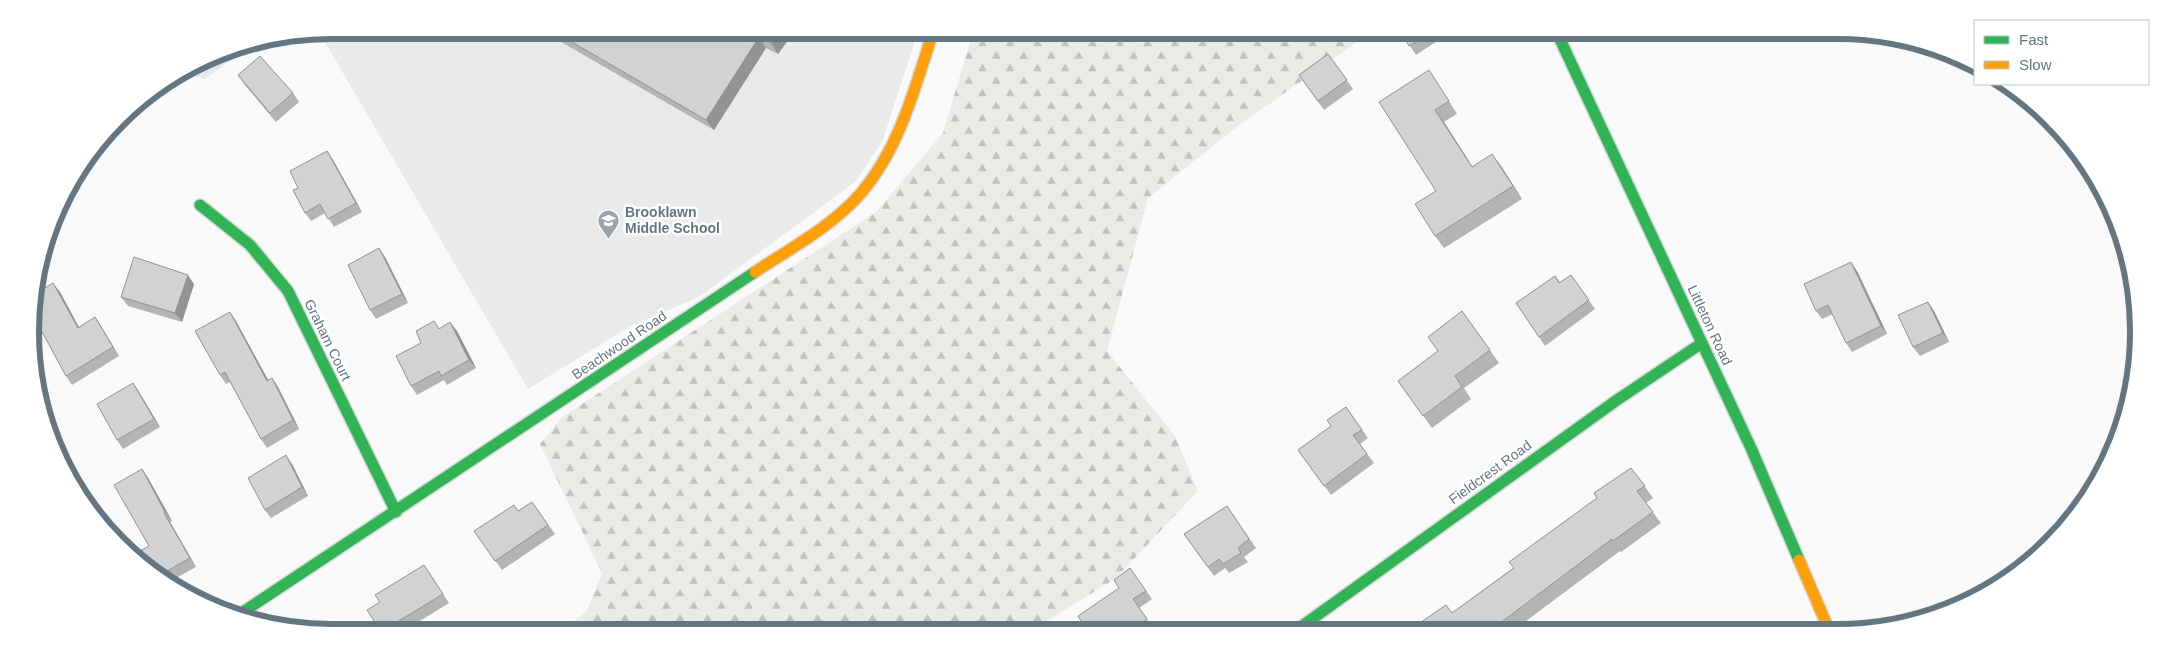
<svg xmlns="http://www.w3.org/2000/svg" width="2169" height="663" font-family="Helvetica,sans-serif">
<defs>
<pattern id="forest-firs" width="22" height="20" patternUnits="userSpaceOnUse" patternTransform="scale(1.25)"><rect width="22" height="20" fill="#e8ebe6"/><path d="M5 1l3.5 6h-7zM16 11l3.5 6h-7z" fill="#c0c3c0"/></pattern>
</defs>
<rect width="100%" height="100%" fill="#f9f9f9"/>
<!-- built -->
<g fill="#e8e9e9">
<path d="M 332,30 L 918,32 L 882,142 L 855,182 L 699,297 L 631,326 L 528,389 L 319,32 Z"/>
<path d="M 251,46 L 205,79 L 184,73 L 216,53 Z"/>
</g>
<!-- forest -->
<path fill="url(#forest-firs)" d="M 973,32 L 1368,34 L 1239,125 L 1148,198 L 1107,351 L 1175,436 L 1198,491 L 1115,579 L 1045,622 L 1038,629 L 565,628 L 587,611 L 602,573 L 540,444 L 562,417 L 876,212 L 943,133 Z"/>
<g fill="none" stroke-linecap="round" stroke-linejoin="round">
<defs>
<g id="fast">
<path d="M 1558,35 L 1751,448 L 1799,560"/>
<path d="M 200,205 L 250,245 L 288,291 L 396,512"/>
<path d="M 240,614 L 755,272"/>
<path d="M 1298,629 L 1617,400 L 1702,343"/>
</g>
<g id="slow">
<path d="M 755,272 C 791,248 833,226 862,192 C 900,147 915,87 933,32"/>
<path d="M 1799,560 L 1829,630"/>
</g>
</defs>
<!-- fast casing -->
<use href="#fast" stroke="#d5d6d7" stroke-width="14"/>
<!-- slow casing -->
<use href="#slow" stroke="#d5d6d7" stroke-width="14"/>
<!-- fast -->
<use href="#fast" stroke="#30b455" stroke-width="11"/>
<!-- slow -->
<use href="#slow" stroke="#ff9f0a" stroke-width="11"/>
</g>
<!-- wall -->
<g fill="#b3b5b5">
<path d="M 542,31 L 794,32 L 778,54 L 766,48 L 714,130 Z"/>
<path d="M 799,32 L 809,32 L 807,37 Z"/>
<path d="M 1402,34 L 1448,34 L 1416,55 Z"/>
<path d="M 1328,54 L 1353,89 L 1324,110 L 1299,75 Z"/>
<path d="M 1429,70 L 1457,114 L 1444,122 L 1472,167 L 1501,166 L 1522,199 L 1444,248 L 1435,236 L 1436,191 Z"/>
<path d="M 238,75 L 293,93 L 299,102 L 276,122 L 244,84 Z"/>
<path d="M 135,103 L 140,111 L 107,138 L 132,105 Z"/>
<path d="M 327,151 L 333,160 L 362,212 L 334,227 L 325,213 L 311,221 L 305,213 L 298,188 Z"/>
<path d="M 385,257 L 408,303 L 376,319 L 370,310 Z"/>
<path d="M 1857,271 L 1887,334 L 1852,352 L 1846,343 L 1833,314 L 1822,319 L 1816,311 Z"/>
<path d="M 1571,275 L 1595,309 L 1545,346 L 1516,303 L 1555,276 L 1560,282 Z"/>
<path d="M 194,284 L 182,322 L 128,306 L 121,297 Z"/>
<path d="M 60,292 L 79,327 L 95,317 L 119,356 L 72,385 L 66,376 Z"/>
<path d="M 1462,311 L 1499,363 L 1464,388 L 1471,399 L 1432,428 L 1398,381 L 1438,351 Z"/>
<path d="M 1934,311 L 1949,342 L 1920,356 L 1913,347 Z"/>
<path d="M 236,321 L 268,380 L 272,378 L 278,387 L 299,429 L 267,448 L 261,439 L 230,382 L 226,384 L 220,375 Z"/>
<path d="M 439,329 L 457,331 L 476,368 L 447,385 L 444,380 L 417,395 L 411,386 L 421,343 Z"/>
<path d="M 133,383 L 139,392 L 160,427 L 123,449 L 117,440 Z"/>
<path d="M 1346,407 L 1368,438 L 1360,444 L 1374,463 L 1331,495 L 1298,450 L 1331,426 Z"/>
<path d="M 292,464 L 308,496 L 271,518 L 265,510 Z"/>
<path d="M 1631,468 L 1653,498 L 1646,503 L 1661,523 L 1621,552 L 1620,551 L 1514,630 L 1411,629 L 1452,613 L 1513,568 L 1597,498 Z"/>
<path d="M 142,469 L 148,478 L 172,521 L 170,522 L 196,567 L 167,583 L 164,582 L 136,555 L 149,546 Z"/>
<path d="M 532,502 L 555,534 L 502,570 L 474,531 L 518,511 Z"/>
<path d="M 1227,506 L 1256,548 L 1244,557 L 1248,562 L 1229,573 L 1225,568 L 1214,576 L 1184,534 Z"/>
<path d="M 424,565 L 449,603 L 410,627 L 378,627 L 380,602 Z"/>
<path d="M 1130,568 L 1152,599 L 1139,608 L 1153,628 L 1152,629 L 1086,629 L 1119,588 Z"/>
</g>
<!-- shaded-wall -->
<g fill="#929394">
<path d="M 779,32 L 794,32 L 778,54 L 771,43 Z"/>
<path d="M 803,32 L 809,32 L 807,37 Z"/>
<path d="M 759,37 L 766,48 L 714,130 L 706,120 Z"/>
<path d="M 1435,110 L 1444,122 L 1481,180 L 1472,167 Z"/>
<path d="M 327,151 L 333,160 L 362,212 L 356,203 Z"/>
<path d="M 1492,154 L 1501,166 L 1522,199 L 1513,186 Z"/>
<path d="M 379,248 L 385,257 L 408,303 L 402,294 Z"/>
<path d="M 1851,262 L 1857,271 L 1887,334 L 1881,326 Z"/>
<path d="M 188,275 L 194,284 L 182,322 L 175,313 Z"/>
<path d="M 53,283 L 60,292 L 84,337 L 78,328 Z"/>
<path d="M 1928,302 L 1934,311 L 1949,342 L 1943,333 Z"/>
<path d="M 230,312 L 236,321 L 273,389 L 267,381 Z"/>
<path d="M 95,317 L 101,326 L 119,356 L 113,347 Z"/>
<path d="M 450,322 L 457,331 L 476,368 L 469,360 Z"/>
<path d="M 272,378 L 278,387 L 299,429 L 293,420 Z"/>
<path d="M 133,383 L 139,392 L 160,427 L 154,419 Z"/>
<path d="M 286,455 L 292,464 L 308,496 L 302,487 Z"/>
<path d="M 142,469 L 148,478 L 172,521 L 165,512 Z"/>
<path d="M 164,513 L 170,522 L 196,567 L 190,558 Z"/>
</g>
<!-- building -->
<g fill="#d0d2d3" stroke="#929394">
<path d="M 553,31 L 779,32 L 771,43 L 759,37 L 706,120 Z"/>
<path d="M 1402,34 L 1428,34 L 1409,46 Z"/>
<path d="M 1328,54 L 1347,80 L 1318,101 L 1299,75 Z"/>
<path d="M 260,56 L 293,93 L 270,113 L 238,75 Z"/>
<path d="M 1429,70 L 1449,101 L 1435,110 L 1472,167 L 1492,154 L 1513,186 L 1435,236 L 1415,204 L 1436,191 L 1379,102 Z"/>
<path d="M 327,151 L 356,203 L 328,219 L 320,204 L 305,213 L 293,190 L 298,188 L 290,171 Z"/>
<path d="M 379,248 L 402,294 L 370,310 L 348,265 Z"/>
<path d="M 134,257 L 188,275 L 175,313 L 121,297 Z"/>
<path d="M 1851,262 L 1881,326 L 1846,343 L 1828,305 L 1816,311 L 1804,284 Z"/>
<path d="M 1571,275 L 1589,300 L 1539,337 L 1516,303 L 1555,276 L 1559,283 Z"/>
<path d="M 53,283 L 78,328 L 95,317 L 113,347 L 66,376 L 34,317 L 33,295 Z"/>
<path d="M 1928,302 L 1943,333 L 1913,347 L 1898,315 Z"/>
<path d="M 1462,311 L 1490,350 L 1455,376 L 1462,387 L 1423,416 L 1398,381 L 1438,351 L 1428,337 Z"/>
<path d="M 230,312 L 267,381 L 272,378 L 293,420 L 261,439 L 225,372 L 220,375 L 195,331 Z"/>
<path d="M 434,321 L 439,329 L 450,322 L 469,360 L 441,376 L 439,371 L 411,386 L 396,356 L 421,343 L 416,331 Z"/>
<path d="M 133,383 L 154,419 L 117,440 L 97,404 Z"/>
<path d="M 1346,407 L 1362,430 L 1353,435 L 1367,454 L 1324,486 L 1298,450 L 1331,426 L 1327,420 Z"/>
<path d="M 286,455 L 302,487 L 265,510 L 248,478 Z"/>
<path d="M 1631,468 L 1645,486 L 1637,491 L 1653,512 L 1613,541 L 1612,539 L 1491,630 L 1411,629 L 1446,605 L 1452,613 L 1514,568 L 1509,562 L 1597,498 L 1594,493 Z"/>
<path d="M 142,469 L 165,512 L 164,513 L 190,558 L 158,576 L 136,553 L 149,546 L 114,485 Z"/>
<path d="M 532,502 L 548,525 L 495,561 L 474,531 L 514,505 L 518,511 Z"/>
<path d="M 1227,506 L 1249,539 L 1238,548 L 1241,553 L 1223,564 L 1219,559 L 1208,567 L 1184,534 Z"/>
<path d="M 424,565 L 443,594 L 389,627 L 378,627 L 367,610 L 380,602 L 375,595 Z"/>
<path d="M 1130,568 L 1146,591 L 1133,599 L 1147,619 L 1133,629 L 1086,629 L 1078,616 L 1119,588 L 1114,580 Z"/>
<path d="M 1708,627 L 1709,630 L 1703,630 Z"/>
</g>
<!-- icons -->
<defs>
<symbol id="school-pin" viewBox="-11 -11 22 30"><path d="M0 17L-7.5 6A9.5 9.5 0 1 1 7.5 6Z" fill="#99a4ac" stroke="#fff"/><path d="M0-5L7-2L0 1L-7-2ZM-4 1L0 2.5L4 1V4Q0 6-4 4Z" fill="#fff"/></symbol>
</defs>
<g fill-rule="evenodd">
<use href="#school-pin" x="596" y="208" width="25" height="34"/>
</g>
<g text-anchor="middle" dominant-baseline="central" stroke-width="5" stroke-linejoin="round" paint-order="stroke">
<!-- poi labels -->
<g font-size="14" font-weight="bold" fill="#657683" stroke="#fff" text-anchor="start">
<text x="625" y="212">Brooklawn<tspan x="625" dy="16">Middle School</tspan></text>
</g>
<!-- street labels -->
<g font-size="14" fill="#657683" stroke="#fff">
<text transform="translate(1710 325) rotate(65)">Littleton Road</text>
<text transform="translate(328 340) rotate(64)">Graham Court</text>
<text transform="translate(619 345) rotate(-34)">Beachwood Road</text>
<text transform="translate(1490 472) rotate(-36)">Fieldcrest Road</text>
</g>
</g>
<!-- crop -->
<path d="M0 0H2169V663H0ZM331 39H1838A292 292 0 0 1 2130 331V332A292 292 0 0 1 1838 624H331A292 292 0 0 1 39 332V331A292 292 0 0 1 331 39Z" fill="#fff" fill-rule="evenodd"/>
<path fill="none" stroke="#657683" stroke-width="6" d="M331 39H1838A292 292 0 0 1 2130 331V332A292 292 0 0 1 1838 624H331A292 292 0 0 1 39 332V331A292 292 0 0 1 331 39Z"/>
<!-- legend -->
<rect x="1974" y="20" width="175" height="65" fill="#ffffff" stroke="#c1c8cd"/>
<rect x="1984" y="36" width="25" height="8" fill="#30b455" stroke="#c1c8cd"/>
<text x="2019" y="45" font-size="15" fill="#657683">Fast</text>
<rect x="1984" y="61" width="25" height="8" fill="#ff9f0a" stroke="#c1c8cd"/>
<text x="2019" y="70" font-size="15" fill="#657683">Slow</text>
</svg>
